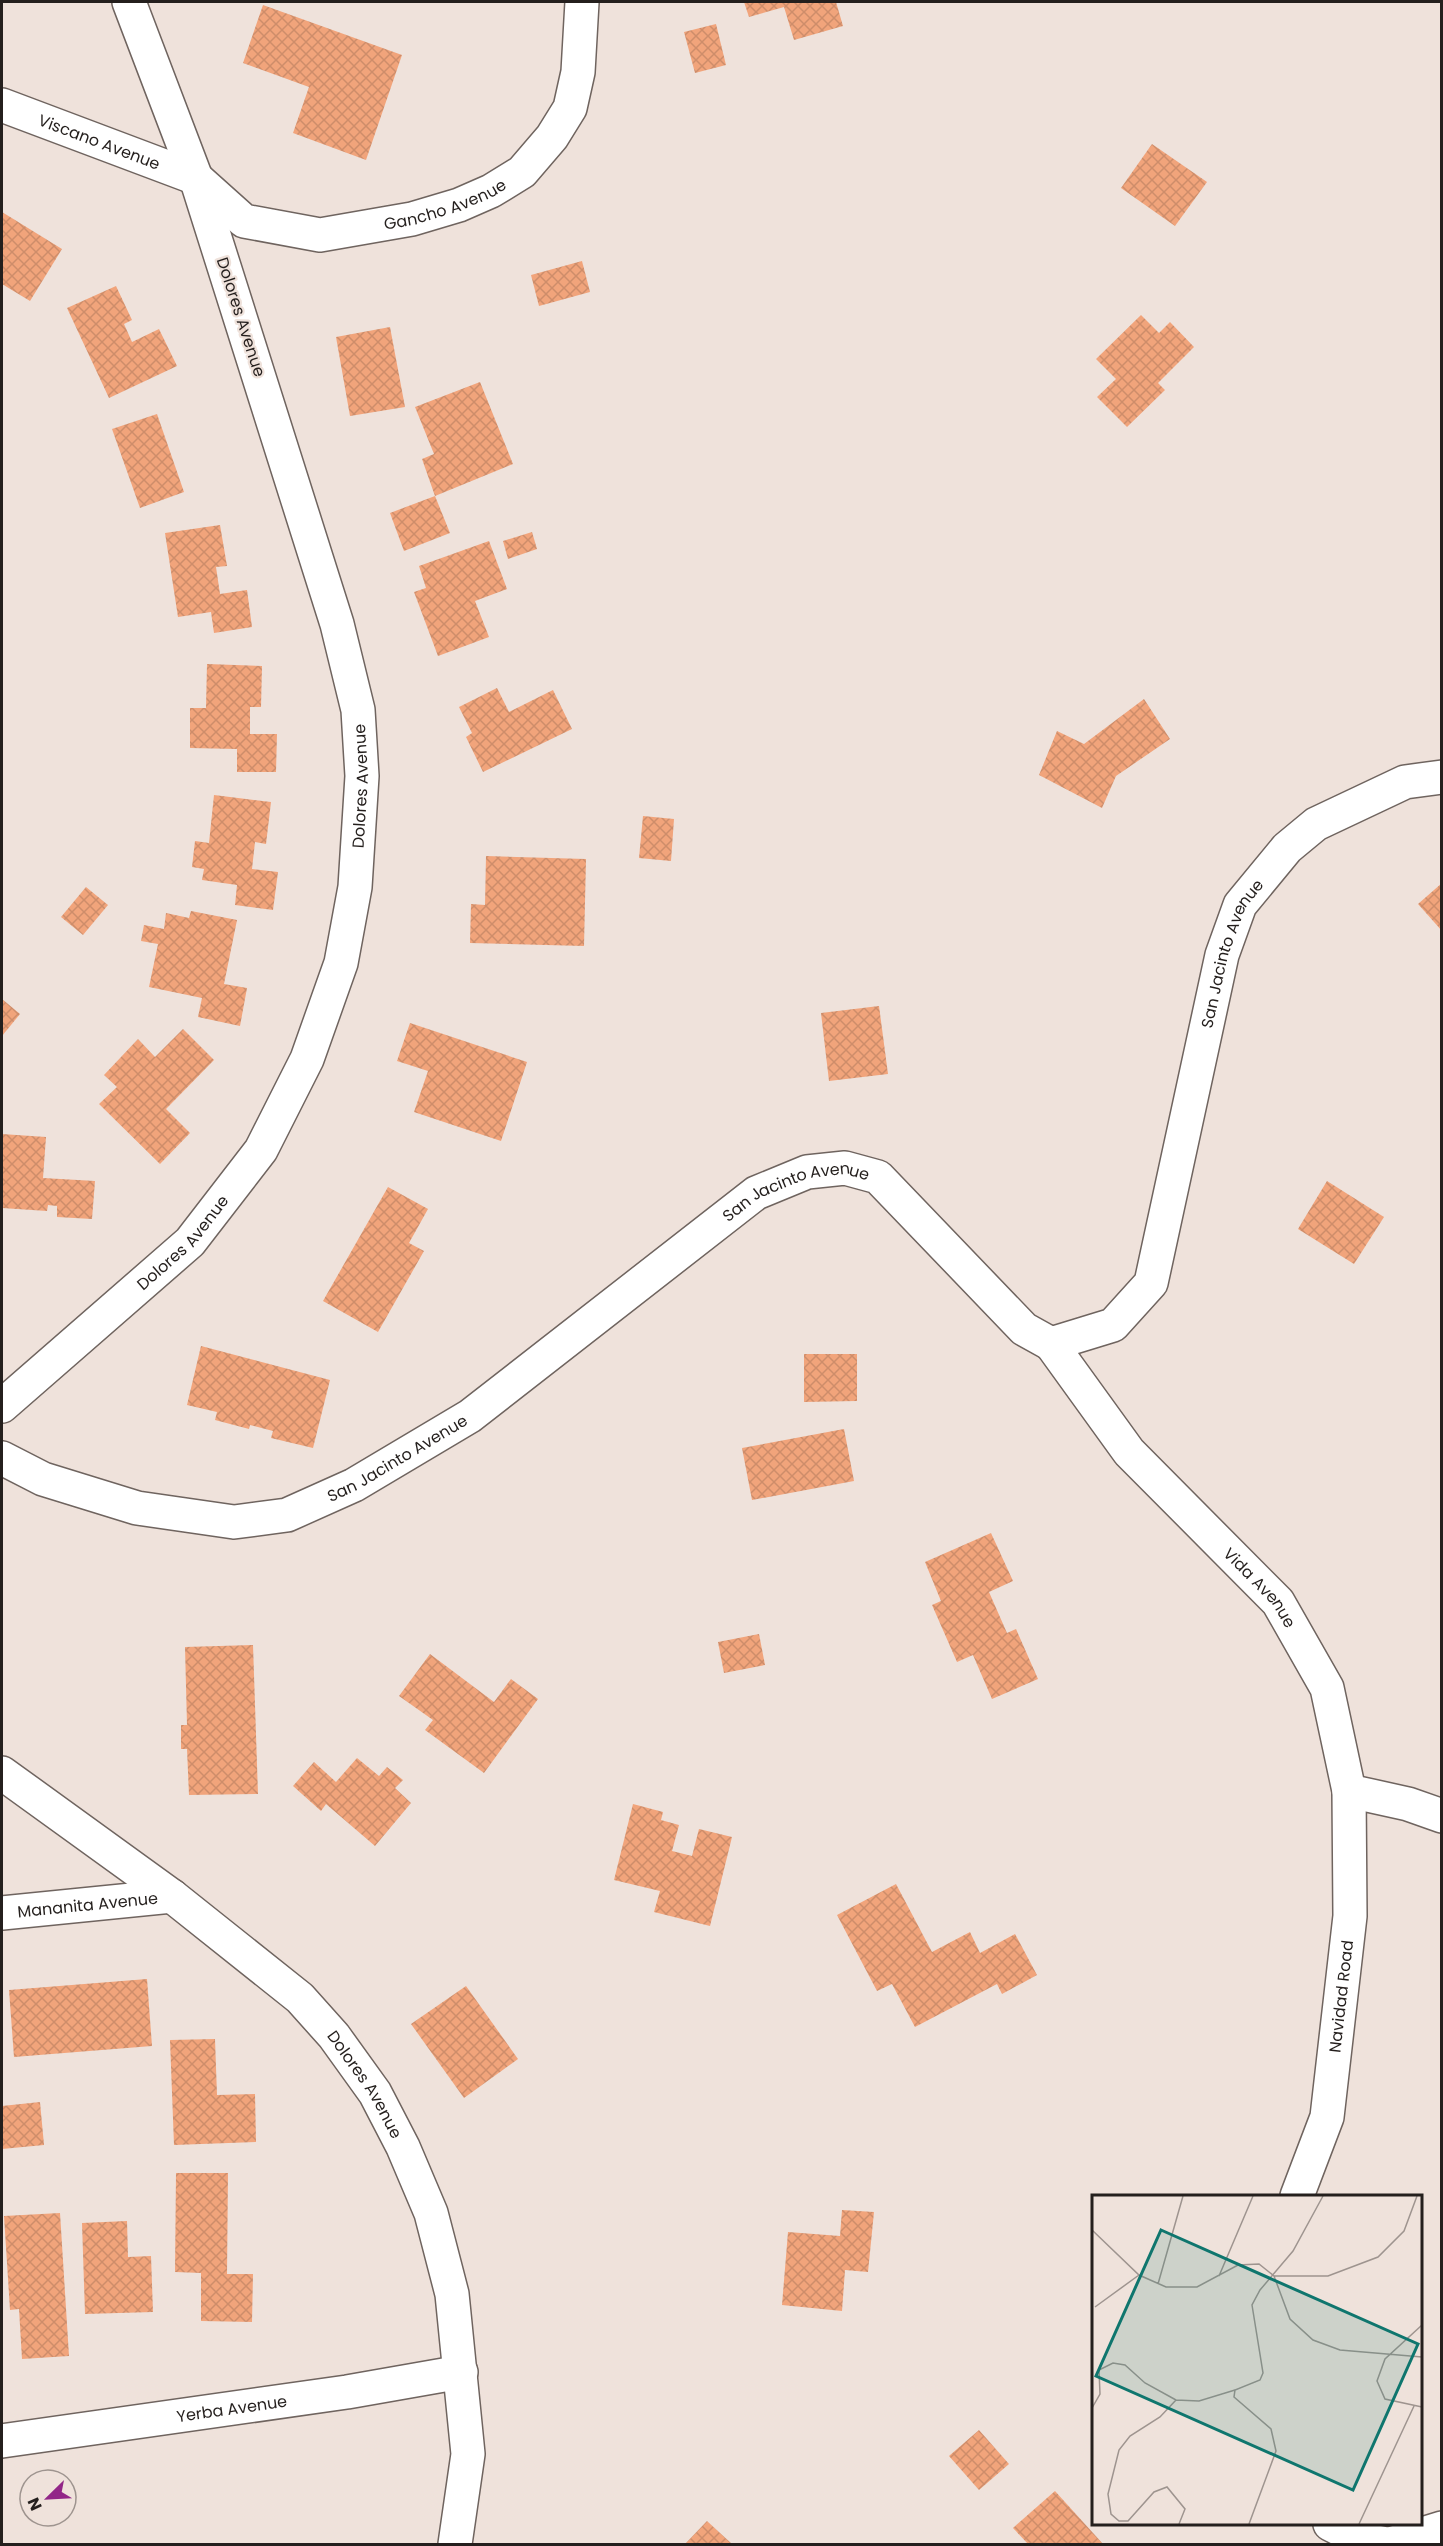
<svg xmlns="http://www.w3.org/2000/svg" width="1443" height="2546" font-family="Poppins,sans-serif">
<defs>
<pattern id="building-cross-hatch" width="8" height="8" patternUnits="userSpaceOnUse" patternTransform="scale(1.5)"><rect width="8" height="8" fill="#f1a47b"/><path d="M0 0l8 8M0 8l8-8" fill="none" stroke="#ce8d6a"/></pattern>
</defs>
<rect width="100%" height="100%" fill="#efe2db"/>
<!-- building -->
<g fill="url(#building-cross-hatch)">
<path d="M 744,2 L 836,2 L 843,26 L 794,40 L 784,7 L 749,17 Z"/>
<path d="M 263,5 L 402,55 L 366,160 L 293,133 L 309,87 L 243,63 Z"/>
<path d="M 716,24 L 726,65 L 695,73 L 684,32 Z"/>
<path d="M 1152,144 L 1207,182 L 1175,226 L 1121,188 Z"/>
<path d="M 2,212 L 62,249 L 30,301 L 2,284 Z"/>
<path d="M 582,261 L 590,292 L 539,306 L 531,275 Z"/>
<path d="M 116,286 L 132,320 L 124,324 L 132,342 L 159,329 L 177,366 L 109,398 L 67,308 Z"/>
<path d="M 1141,315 L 1159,333 L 1170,322 L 1194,347 L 1158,383 L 1165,390 L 1127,427 L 1097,397 L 1116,379 L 1096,359 Z"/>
<path d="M 390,327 L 405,407 L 350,416 L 336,337 Z"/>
<path d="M 480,382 L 513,464 L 435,496 L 422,459 L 434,454 L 415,407 Z"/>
<path d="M 157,414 L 184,492 L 140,508 L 112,429 Z"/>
<path d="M 435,496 L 450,533 L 404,551 L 390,513 Z"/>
<path d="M 220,525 L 227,566 L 216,567 L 220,594 L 247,590 L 252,627 L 214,633 L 211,612 L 178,617 L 165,533 Z"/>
<path d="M 532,532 L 537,549 L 508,559 L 503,541 Z"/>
<path d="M 489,541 L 507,589 L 475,601 L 489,637 L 438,656 L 414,592 L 426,588 L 419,566 Z"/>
<path d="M 207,664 L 262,666 L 261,707 L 250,707 L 250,734 L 277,734 L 276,772 L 237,772 L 237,749 L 190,748 L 190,708 L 206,708 Z"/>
<path d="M 497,688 L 509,712 L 553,690 L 572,729 L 483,772 L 466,737 L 472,733 L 459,707 Z"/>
<path d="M 1144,699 L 1170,739 L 1116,776 L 1102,808 L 1039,775 L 1057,731 L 1084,744 Z"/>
<path d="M 214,795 L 271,802 L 266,844 L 255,842 L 252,869 L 278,872 L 273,910 L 235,905 L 237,885 L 202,880 L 204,869 L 192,867 L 195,841 L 209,843 Z"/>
<path d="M 643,816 L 674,819 L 671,861 L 639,858 Z"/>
<path d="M 486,856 L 586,859 L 584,946 L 470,943 L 471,904 L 485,905 Z"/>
<path d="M 1442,883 L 1442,931 L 1418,904 Z"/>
<path d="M 86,887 L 108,905 L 83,935 L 61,917 Z"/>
<path d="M 191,911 L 237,920 L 224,984 L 247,988 L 240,1026 L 198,1017 L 202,998 L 149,987 L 158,944 L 141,941 L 144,925 L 164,929 L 166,913 L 189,918 Z"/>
<path d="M 2,999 L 20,1014 L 2,1036 Z"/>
<path d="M 879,1006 L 888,1074 L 829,1081 L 821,1013 Z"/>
<path d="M 410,1023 L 527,1062 L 501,1141 L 414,1112 L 428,1071 L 397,1061 Z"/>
<path d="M 183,1029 L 214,1060 L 166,1109 L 190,1133 L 160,1164 L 99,1104 L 117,1087 L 104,1075 L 138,1039 L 155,1057 Z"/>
<path d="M 2,1134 L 46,1137 L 43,1178 L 95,1181 L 92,1219 L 57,1217 L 57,1206 L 48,1205 L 47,1211 L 2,1208 Z"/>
<path d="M 1327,1181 L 1384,1217 L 1354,1264 L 1298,1229 Z"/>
<path d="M 388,1187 L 428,1209 L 409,1243 L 424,1251 L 378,1332 L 323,1301 Z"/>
<path d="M 201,1346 L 330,1380 L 313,1448 L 271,1438 L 273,1431 L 250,1425 L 249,1429 L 215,1420 L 217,1412 L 187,1405 Z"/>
<path d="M 804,1354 L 857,1354 L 857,1401 L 804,1402 Z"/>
<path d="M 844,1429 L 854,1481 L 752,1500 L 742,1448 Z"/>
<path d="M 991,1533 L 1013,1581 L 989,1592 L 1007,1633 L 1016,1629 L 1038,1679 L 992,1699 L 973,1655 L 957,1662 L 932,1605 L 941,1601 L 925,1562 Z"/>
<path d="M 759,1634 L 765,1665 L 724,1673 L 718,1642 Z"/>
<path d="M 253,1645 L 258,1794 L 189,1795 L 187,1749 L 181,1749 L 181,1725 L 187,1725 L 185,1647 Z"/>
<path d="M 430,1654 L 494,1702 L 511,1679 L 538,1699 L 484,1773 L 425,1730 L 433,1720 L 399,1696 Z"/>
<path d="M 357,1758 L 379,1776 L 387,1767 L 403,1780 L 395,1788 L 411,1803 L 375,1846 L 326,1804 L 321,1811 L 293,1786 L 314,1762 L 336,1782 Z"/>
<path d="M 633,1804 L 663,1812 L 661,1820 L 679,1825 L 672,1851 L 692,1856 L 699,1829 L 732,1837 L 710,1926 L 654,1912 L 660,1891 L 614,1880 Z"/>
<path d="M 896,1884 L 932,1952 L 970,1932 L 980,1953 L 1015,1934 L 1037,1975 L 1002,1994 L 997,1984 L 915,2027 L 892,1984 L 877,1991 L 837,1915 Z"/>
<path d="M 147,1979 L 152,2046 L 14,2057 L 9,1990 Z"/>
<path d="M 466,1986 L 518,2059 L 464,2098 L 411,2024 Z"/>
<path d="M 215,2039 L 217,2095 L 255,2094 L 256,2142 L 174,2145 L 170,2040 Z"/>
<path d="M 40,2102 L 44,2145 L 2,2149 L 2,2106 Z"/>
<path d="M 176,2173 L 228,2173 L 227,2274 L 253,2274 L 252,2322 L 201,2321 L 201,2273 L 175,2272 Z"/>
<path d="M 842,2210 L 874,2212 L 868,2272 L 845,2270 L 842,2311 L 782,2305 L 788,2232 L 840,2236 Z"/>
<path d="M 60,2213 L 69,2356 L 22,2359 L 19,2309 L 10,2310 L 4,2216 Z"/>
<path d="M 127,2221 L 128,2257 L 151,2256 L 153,2312 L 85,2314 L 82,2223 Z"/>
<path d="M 979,2430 L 1009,2464 L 979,2490 L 949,2456 Z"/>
<path d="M 1055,2491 L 1103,2544 L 1028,2544 L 1013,2528 Z"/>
<path d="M 707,2521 L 732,2544 L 685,2544 Z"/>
</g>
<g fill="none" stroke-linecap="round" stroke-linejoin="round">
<defs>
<g id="minor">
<path id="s1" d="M 2,105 L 196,178 L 244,221 L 320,235 L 412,219 L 459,205 L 491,191 L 522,172 L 552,137 L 570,108 L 578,72 L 582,2"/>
<path id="s2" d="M 1051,1344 L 1129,1452 L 1278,1602 L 1327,1688 L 1349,1791 L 1408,1804 L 1442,1816"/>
<path id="s3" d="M 2,1406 L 190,1242 L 261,1150 L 307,1059 L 341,963 L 355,887 L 362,776 L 358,710 L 337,624 L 196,178 L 129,2"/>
<path id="s4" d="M 2,1458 L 43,1479 L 137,1508 L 234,1522 L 287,1515 L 354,1485 L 470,1416 L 756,1193 L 807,1172 L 845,1168 L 878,1177 L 1024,1329 L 1051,1344 L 1113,1325 L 1151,1283 L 1222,955 L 1240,905 L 1287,848 L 1316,824 L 1405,782 L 1442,777"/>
<path id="s5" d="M 2,1773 L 172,1896 L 300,1998 L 334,2036 L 375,2093 L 403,2147 L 431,2213 L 452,2294 L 468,2454 L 455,2544"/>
<path id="s6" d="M 2,1913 L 172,1896"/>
<path id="s7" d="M 1297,2196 L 1327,2117 L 1350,1916 L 1349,1791"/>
<path id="s8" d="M 2,2441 L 347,2392 L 461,2372"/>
<path d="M 1330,2524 L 1357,2538 L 1386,2544"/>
<path d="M 1390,2544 L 1442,2528"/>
</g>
</defs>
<!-- minor casing -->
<use href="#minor" stroke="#6f645f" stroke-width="36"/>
<!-- minor -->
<use href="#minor" stroke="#fff" stroke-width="33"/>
</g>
<g text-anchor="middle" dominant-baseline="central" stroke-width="4.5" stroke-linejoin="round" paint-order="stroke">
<!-- street labels -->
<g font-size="16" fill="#241f1d" stroke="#efe2db">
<text stroke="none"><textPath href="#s1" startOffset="104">Viscano Avenue</textPath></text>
<text stroke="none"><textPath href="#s1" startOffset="478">Gancho Avenue</textPath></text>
<text transform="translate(241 317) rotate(72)">Dolores Avenue</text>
<text stroke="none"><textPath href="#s3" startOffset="748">Dolores Avenue</textPath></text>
<text stroke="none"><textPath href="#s4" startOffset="1698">San Jacinto Avenue</textPath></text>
<text stroke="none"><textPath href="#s4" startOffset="906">San Jacinto Avenue</textPath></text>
<text stroke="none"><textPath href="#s3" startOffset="244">Dolores Avenue</textPath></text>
<text stroke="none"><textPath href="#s4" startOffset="420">San Jacinto Avenue</textPath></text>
<text stroke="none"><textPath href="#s2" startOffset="322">Vida Avenue</textPath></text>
<text stroke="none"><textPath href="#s6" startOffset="86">Mananita Avenue</textPath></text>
<text stroke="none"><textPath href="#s7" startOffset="206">Navidad Road</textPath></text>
<text stroke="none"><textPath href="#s5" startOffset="482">Dolores Avenue</textPath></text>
<text stroke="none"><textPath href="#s8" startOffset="232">Yerba Avenue</textPath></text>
</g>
</g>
<!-- overview -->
<g transform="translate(1092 2195)">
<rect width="330" height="330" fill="#efe2db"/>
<path fill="none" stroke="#9e948f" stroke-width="1.5" d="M 0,35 L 47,80 L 74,92 L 105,92 L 146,70 L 167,69 L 182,81 L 198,124 L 221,145 L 248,155 L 330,162M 127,81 L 161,1M 182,81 L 236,81 L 286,62 L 312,36 L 325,1M 66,89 L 91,1M 3,112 L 47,80M 330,130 L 293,164 L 285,186 L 293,204 L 330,212M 0,213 L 8,199 L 7,175 L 21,168 L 33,170 L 53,188 L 84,205M 87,329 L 93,314 L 75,292 L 62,297 L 36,326 L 27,326 L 19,319 L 16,299 L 27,255 L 38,241 L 68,222 L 84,205 L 107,206 L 143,195M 157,329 L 184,256 L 179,234 L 142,202 L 143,195 L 168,185 L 171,178 L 160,110 L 168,95 L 201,56 L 231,1M 267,329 L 322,211"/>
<path fill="#0f766e" fill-opacity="0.15" stroke="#0f766e" stroke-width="3" d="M 69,35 L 326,149 L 261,295 L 4,181 Z"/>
<rect width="330" height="330" fill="none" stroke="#241f1d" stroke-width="3"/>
</g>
<!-- border -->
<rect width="1443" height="2546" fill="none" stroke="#241f1d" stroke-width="6"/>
<!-- north arrow -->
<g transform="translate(48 2498) rotate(246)"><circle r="28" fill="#efe2db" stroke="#9e948f" stroke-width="1.5"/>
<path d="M0-4.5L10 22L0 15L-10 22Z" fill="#922688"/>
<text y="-9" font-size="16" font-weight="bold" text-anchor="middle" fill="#241f1d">N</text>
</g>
</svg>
